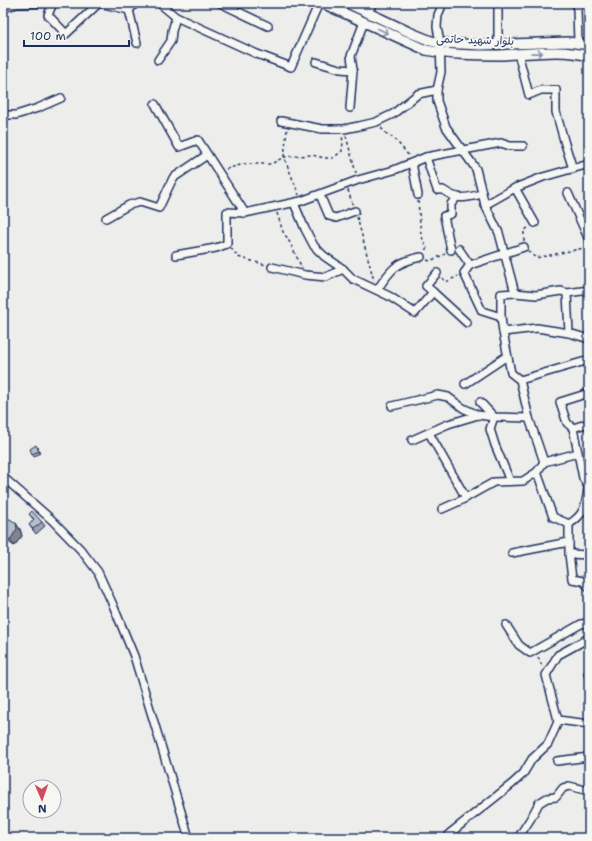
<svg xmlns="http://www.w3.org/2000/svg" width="592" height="841" font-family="'Shantell Sans','Playpen Sans Arabic',sans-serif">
<rect width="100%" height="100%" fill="#edeeec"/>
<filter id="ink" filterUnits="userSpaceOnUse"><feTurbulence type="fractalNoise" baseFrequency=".025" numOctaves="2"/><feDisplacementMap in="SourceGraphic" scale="8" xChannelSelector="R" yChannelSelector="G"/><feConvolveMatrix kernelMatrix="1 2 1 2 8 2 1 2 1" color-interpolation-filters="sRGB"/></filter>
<g filter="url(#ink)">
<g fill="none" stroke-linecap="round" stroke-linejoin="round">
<defs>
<g id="minor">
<path d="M 53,3 L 48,15 L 66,34 L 99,3 L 129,10 L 136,3"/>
<path d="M 159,3 L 176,17 L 257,54 L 291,67 L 319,3"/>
<path d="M 220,3 L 268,26"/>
<path d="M 440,3 L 458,3"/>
<path d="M 443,3 L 438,15 L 437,27 L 440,43 L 441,72 L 437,90 L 437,101 L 446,127 L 476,169 L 485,205 L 499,233 L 515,293 L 501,294 L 501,317 L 503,332 L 511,373 L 520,380 L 529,418 L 544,462 L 578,453 L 583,478 L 589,488"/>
<path d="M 498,3 L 498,44"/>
<path d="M 3,8 L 17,4 L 43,3"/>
<path d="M 129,10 L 137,43"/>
<path d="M 368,12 L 373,3"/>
<path d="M 578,43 L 577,9 L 579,3"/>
<path d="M 518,53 L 529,95 L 541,90 L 556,90 L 556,112 L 565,144 L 573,169"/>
<path d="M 158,60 L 171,41 L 172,31 L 176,17"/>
<path d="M 316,62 L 340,69 L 353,70"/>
<path d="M 155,104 L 179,147 L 198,140 L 245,213 L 301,201 L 358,180 L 394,170 L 426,157 L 501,143 L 510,146 L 523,146"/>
<path d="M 350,108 L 353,70 L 351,56 L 364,22"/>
<path d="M 3,115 L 16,115 L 38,108 L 61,98"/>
<path d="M 281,121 L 322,129 L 344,129 L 359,126 L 376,122 L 393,114 L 418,94 L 437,90"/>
<path d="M 426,157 L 437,190 L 443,190 C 459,201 464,198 482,194"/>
<path d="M 412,163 L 418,195"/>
<path d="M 515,188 L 535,223"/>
<path d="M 568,193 L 589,240"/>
<path d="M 320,195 L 329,216 L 336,218 L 355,211"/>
<path d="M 294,203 L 305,229 L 314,246 L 324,256 L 343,269 L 353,279 L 389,296 L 415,313 L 433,292 L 426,286 L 437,273"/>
<path d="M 485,205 L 515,188 L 543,177 L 589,164"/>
<path d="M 106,218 L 129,205 L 140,202 L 159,208 L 173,178 L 207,155"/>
<path d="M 459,249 L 470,265"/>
<path d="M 451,250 L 444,216 L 451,214 L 451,204 L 457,197"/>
<path d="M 176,255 L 216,248 L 227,244 L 227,212 L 245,213"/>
<path d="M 272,267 L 305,275 L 326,277 L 343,269"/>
<path d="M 377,290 C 391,269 396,262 421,257"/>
<path d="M 433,292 L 467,323"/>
<path d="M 515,293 L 536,295 L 561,291 L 567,293 L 569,333"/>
<path d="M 567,293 L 589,290"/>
<path d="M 501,317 L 482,311 L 464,273 L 470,265 L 524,247"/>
<path d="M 503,332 L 537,328 L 569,333 L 589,339"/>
<path d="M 520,380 L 589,360"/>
<path d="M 465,384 L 507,356"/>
<path d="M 480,402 L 494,417 L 529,418"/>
<path d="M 392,406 L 438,395 L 448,397 L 463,408 L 478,415 L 494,417 L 490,429 L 495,445 L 510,481"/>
<path d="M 573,428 L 567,423 L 560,402 L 589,393"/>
<path d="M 429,433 L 466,498"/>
<path d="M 412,440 L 448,424 L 478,415"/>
<path d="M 578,453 L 573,428 L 589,423"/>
<path d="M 544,462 L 537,472 L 553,517 L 569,524"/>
<path d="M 3,477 L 52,520 L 81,550 L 98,572 L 113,605 L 134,656 L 189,838"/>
<path d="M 588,488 C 586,506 584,515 569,524 L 569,554 L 572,579 L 583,581 L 589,587"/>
<path d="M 442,509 L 460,501 L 494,482 L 523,481 L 537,472"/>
<path d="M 512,553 L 569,542"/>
<path d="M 569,554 L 589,555"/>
<path d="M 506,625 L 519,645 L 530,653 L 581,624 L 589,623"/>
<path d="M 588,674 L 589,674"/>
<path d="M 558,720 L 546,675 L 558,655 L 589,638"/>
<path d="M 557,761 L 589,757"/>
<path d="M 449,834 L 512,784 L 523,774 L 532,759 L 548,744 L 557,724 L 558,720 L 589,724"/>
<path d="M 518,838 L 531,818 L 539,803 L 547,798 L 556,797 L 563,788 L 569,786 L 589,791"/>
</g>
<g id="major">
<path d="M 322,3 L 426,50 C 450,55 475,55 500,55 C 529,54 560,48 589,56"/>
<path d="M 347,3 L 409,32 L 431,41 L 440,43 L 481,45 L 568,42 L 589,45"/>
</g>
</defs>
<!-- minor casing -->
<use href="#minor" stroke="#1b2f5e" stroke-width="10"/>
<!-- major casing -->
<use href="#major" stroke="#1b2f5e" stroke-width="12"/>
<!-- path -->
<g stroke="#1b2f5e" stroke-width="1.5" stroke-dasharray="3 3" stroke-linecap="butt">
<path d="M 381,128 L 389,136 L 393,137 L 410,157"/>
<path d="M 287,130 L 284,157 L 299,195"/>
<path d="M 346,136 L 356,173"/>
<path d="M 226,169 L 244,164 L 271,164 L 284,157 L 312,155 L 324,158 L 333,158 L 342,151 L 343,142 L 342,136"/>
<path d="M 348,190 L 353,206"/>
<path d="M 418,201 L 421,235 L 427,248 L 424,251"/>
<path d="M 277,213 L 283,232 L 288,239 L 302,268"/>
<path d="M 357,217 L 374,281"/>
<path d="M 524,241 L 524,231 L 530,226"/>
<path d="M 231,248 L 238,257 L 266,265"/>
<path d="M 528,251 L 536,258 L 589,247"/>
<path d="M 427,260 L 430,261 L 445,254"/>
<path d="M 442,278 L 446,282 L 458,276"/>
<path d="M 538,657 L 543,668"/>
</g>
<!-- minor -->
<use href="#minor" stroke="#f6f6f2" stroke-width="7"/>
<!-- major -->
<use href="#major" stroke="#f6f6f2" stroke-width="9"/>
</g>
<!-- wall -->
<g fill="#9fa4ac" stroke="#1b2f5e">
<path d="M 38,447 L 40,453 L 34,457 L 32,454 Z"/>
<path d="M 29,514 L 42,522 L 45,526 L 36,534 L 29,525 L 34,520 Z"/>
<path d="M 3,519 L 20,529 L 22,536 L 14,546 L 3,538 Z"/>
</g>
<!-- shaded-wall -->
<g fill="#82868c" stroke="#1b2f5e">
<path d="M 3,505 L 5,508 L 3,511 Z"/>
<path d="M 16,523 L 20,529 L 22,536 L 14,546 L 10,540 Z"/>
</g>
<!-- building -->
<g fill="#b9bfc8" stroke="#1b2f5e">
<path d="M 36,445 L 39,451 L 32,454 L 30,449 Z"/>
<path d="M 32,511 L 42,522 L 33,529 L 29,525 L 34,519 L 29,514 Z"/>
<path d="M 3,519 L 10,519 L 16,523 L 17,529 L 10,540 L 3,535 Z"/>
</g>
<!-- one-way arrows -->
<defs><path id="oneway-shaft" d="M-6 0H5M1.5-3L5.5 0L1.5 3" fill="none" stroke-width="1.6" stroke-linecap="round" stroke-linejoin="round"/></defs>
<g stroke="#8892a8">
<use href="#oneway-shaft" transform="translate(383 31) rotate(24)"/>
<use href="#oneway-shaft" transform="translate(537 53) rotate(-1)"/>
</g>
</g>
<g text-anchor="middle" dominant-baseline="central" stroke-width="4" stroke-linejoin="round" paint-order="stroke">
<!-- street labels -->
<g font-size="11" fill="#1b2f5e" stroke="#f6f6f2">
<text transform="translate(475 40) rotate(2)">بلوار شهید حاتمی</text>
</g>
</g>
<!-- margin -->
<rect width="592" height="841" fill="none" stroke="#f6f6f2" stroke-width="16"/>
<rect x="8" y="8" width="576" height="825" fill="none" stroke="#1b2f5e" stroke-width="1.5" filter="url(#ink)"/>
<!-- north arrow -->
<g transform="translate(42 799) rotate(178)"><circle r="19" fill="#f6f6f2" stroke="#9ea6b7"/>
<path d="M0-3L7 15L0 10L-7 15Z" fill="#d1495b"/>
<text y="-6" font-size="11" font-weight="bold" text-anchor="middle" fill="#1b2f5e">N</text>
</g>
<!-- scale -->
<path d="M24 40v6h105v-6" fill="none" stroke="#1b2f5e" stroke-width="2"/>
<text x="30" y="40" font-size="12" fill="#1b2f5e" stroke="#f6f6f2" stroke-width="3" paint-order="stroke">100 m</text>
</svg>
